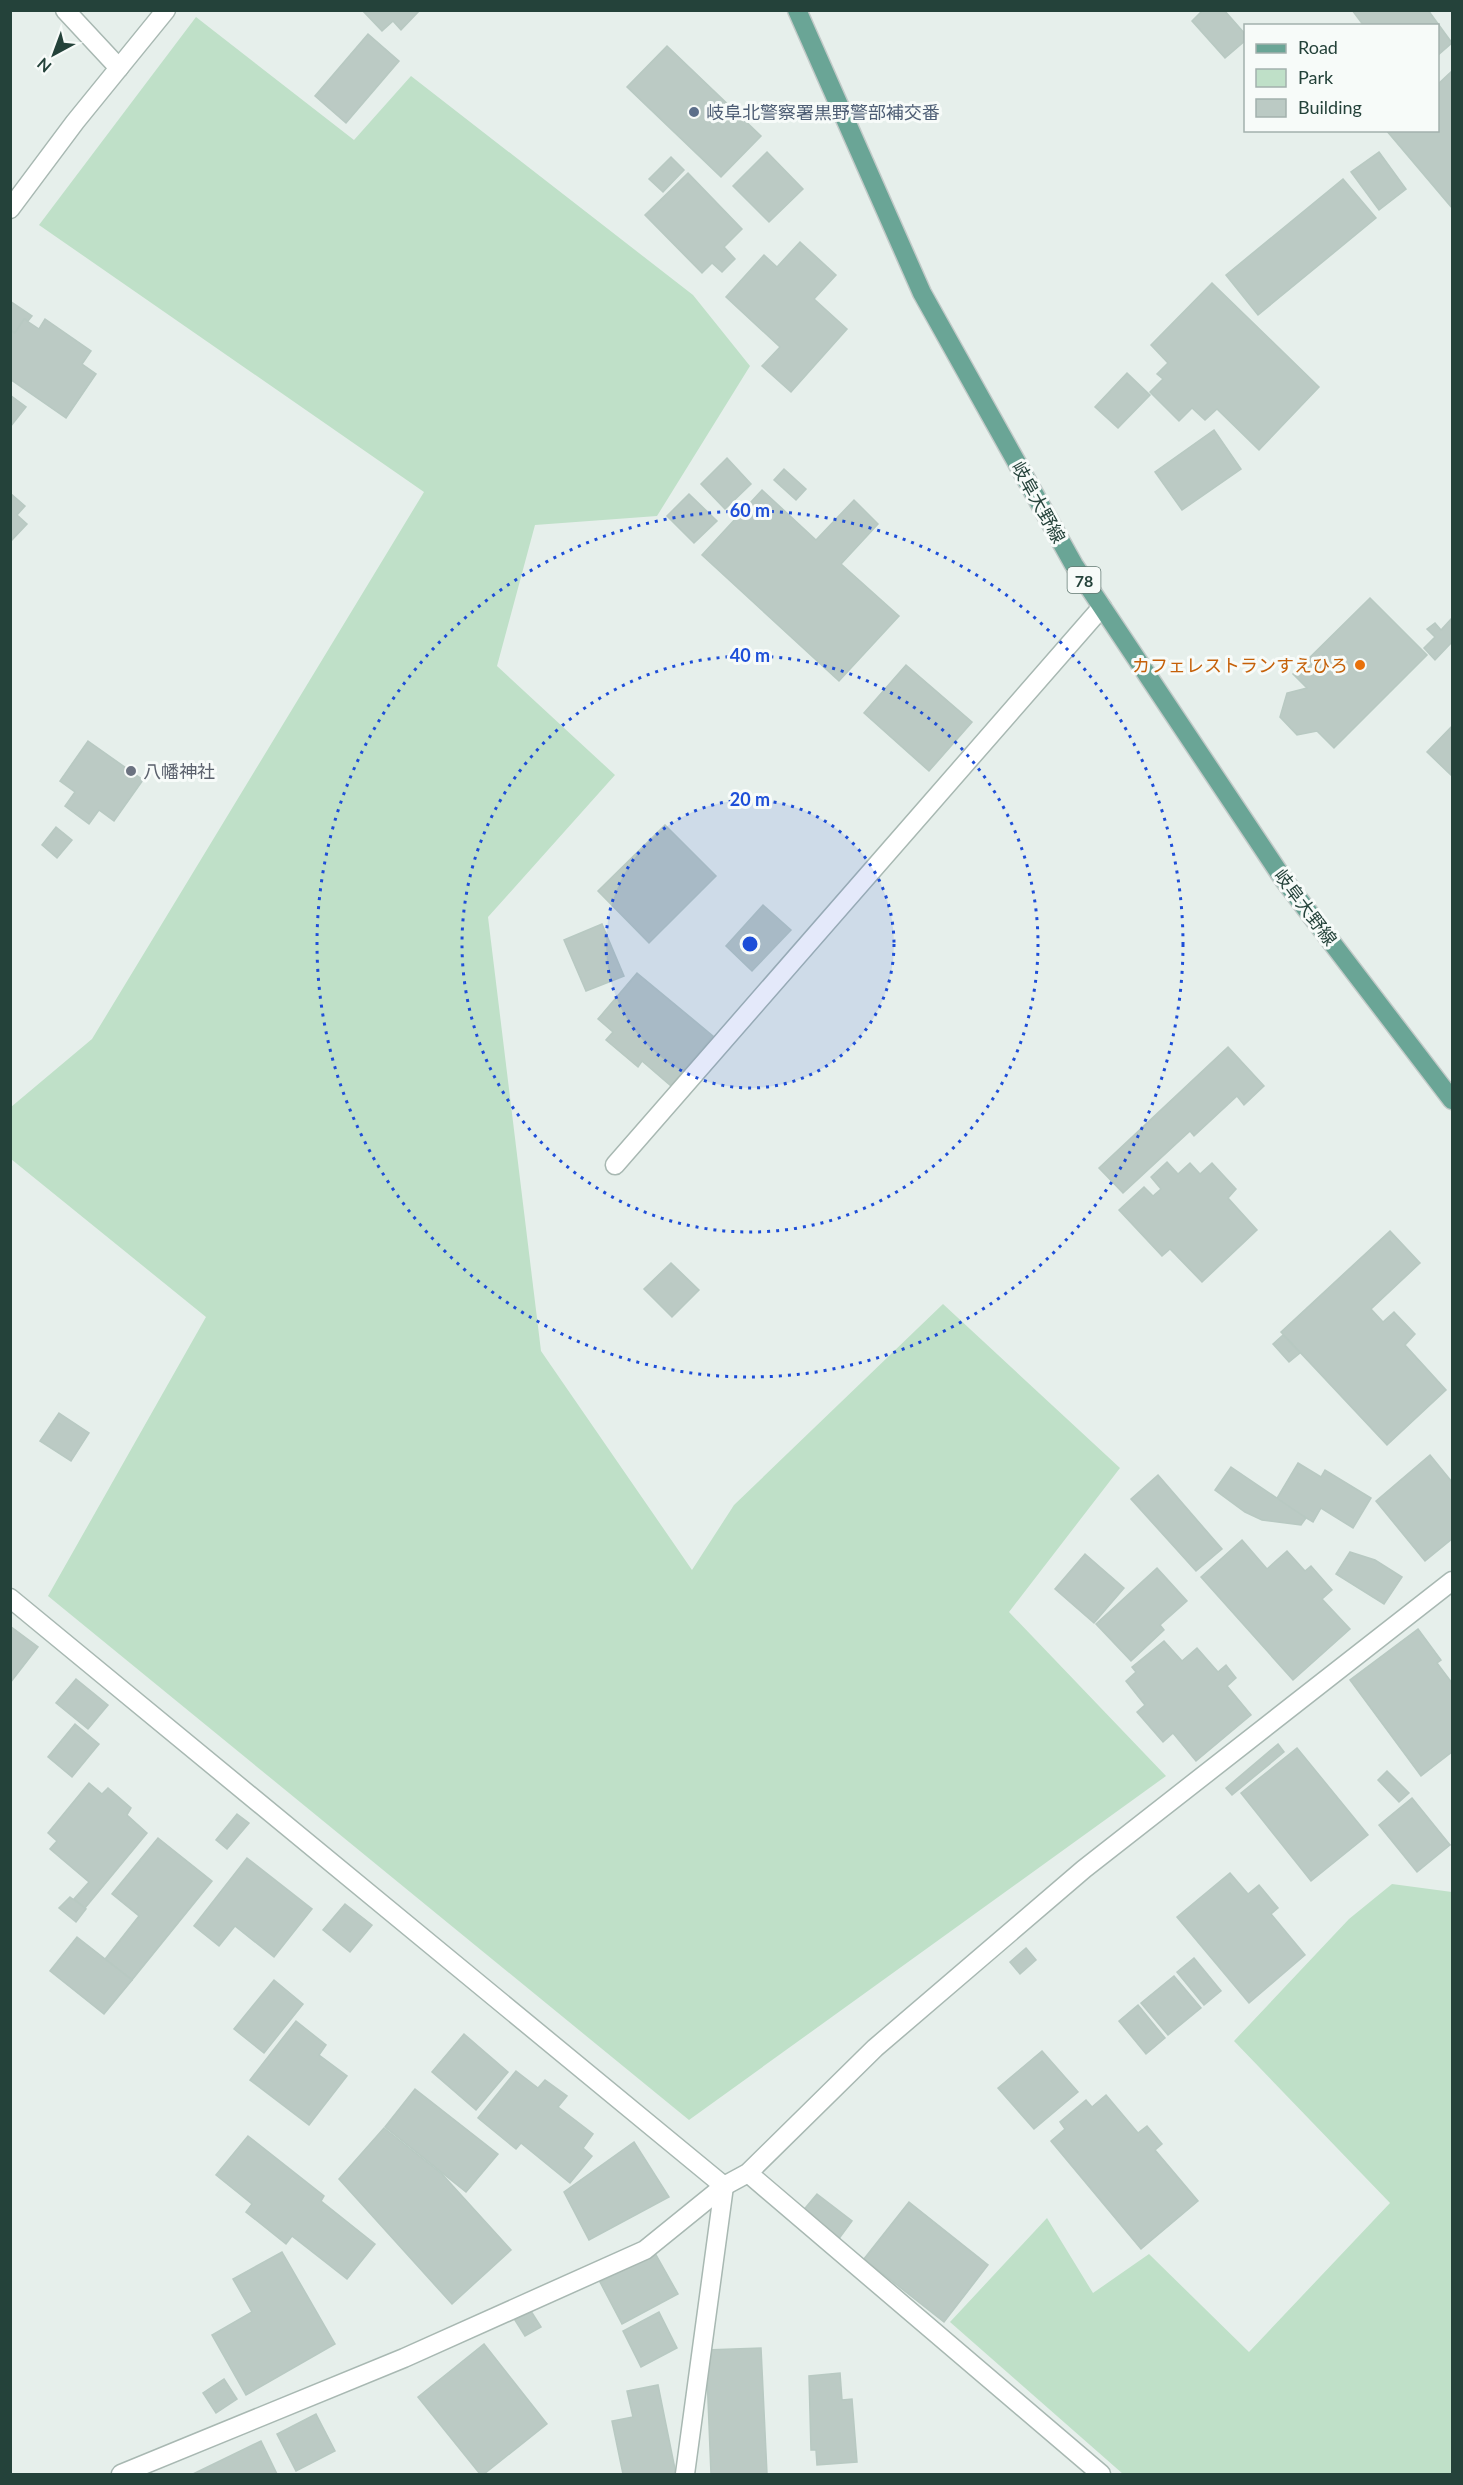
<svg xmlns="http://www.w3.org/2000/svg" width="1463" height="2485" font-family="Lato,'Noto Sans JP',sans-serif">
<rect width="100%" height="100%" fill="#e6efeb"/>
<!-- green -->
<g fill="#bfe0c8">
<path d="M 196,17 L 354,140 L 411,76 L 693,295 L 750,366 L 657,516 L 535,525 L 497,666 L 615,775 L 488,917 L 541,1351 L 692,1570 L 734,1505 L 943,1304 L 1120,1468 L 1009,1612 L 1166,1776 L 689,2120 L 48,1596 L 206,1317 L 11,1159 L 11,1107 L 92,1039 L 424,492 L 39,225 Z"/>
<path d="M 1392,1884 L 1452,1892 L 1452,2474 L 1123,2474 L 950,2322 L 1047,2218 L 1093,2293 L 1149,2254 L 1249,2352 L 1390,2203 L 1234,2041 L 1349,1919 Z"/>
</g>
<!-- building -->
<g fill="#bbcac4" stroke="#b8c9c2" stroke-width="1.5">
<path d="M 362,10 L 420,10 L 401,30 L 393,21 L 382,31 Z"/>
<path d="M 1203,10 L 1224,10 L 1246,35 L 1246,40 L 1225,58 L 1192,21 Z"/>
<path d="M 1352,10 L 1428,10 L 1452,43 L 1438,55 L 1438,26 L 1364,26 Z"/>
<path d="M 368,34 L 399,61 L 346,123 L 315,96 Z"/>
<path d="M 667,46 L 761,136 L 721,177 L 627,87 Z"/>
<path d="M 1452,71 L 1452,208 L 1386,130 L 1438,130 L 1438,84 Z"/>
<path d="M 767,152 L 803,189 L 769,222 L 733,186 Z"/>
<path d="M 1379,152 L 1406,189 L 1379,210 L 1351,172 Z"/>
<path d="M 671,157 L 684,170 L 663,192 L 649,179 Z"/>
<path d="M 688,173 L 742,229 L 724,247 L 735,259 L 722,272 L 712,263 L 702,273 L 645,215 Z"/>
<path d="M 1343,179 L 1376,218 L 1258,315 L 1226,275 Z"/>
<path d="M 800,242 L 836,275 L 814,299 L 847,329 L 791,392 L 762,366 L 780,347 L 726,297 L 764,255 L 777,267 Z"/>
<path d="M 1212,283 L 1319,387 L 1259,450 L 1217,409 L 1205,420 L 1192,408 L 1179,421 L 1150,392 L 1163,379 L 1157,374 L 1168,363 L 1151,345 Z"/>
<path d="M 10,301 L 32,316 L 28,321 L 25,319 L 15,333 L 10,330 Z"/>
<path d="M 24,319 L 39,329 L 45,319 L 91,351 L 82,364 L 96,374 L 66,418 L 10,379 L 10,330 L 15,333 Z"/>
<path d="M 1127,373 L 1150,395 L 1118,428 L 1095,407 Z"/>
<path d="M 10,395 L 26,407 L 10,427 Z"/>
<path d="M 1214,430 L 1241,469 L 1182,510 L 1155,472 Z"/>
<path d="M 727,458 L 751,484 L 725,509 L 701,484 Z"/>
<path d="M 784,469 L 806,489 L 796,500 L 774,480 Z"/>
<path d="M 762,490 L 816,540 L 854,500 L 878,524 L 841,564 L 899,616 L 839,681 L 702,555 Z"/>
<path d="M 10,493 L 25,506 L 17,515 L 27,524 L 10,542 Z"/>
<path d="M 689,494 L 717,521 L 694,543 L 667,516 Z"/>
<path d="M 1370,598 L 1427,655 L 1334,748 L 1317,731 L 1297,735 L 1280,717 L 1287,693 L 1307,688 L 1293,674 Z"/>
<path d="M 1452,618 L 1452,642 L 1435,660 L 1424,648 L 1435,637 L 1427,629 L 1435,623 L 1441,630 Z"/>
<path d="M 906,665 L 972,722 L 929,771 L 864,713 Z"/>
<path d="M 1452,726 L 1452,776 L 1427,752 Z"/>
<path d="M 88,741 L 143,780 L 114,821 L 99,810 L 89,824 L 65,806 L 75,792 L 60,781 Z"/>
<path d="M 665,825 L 716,876 L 649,943 L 598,891 Z"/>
<path d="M 56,827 L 72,840 L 57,858 L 42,845 Z"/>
<path d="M 763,905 L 791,930 L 752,971 L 726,946 Z"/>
<path d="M 602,924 L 624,976 L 586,991 L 564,940 Z"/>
<path d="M 637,973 L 713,1036 L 671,1086 L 642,1061 L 638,1067 L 606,1040 L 613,1032 L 598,1019 Z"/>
<path d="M 1228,1047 L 1264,1086 L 1244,1105 L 1237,1096 L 1194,1136 L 1190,1131 L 1123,1193 L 1099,1168 Z"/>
<path d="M 1167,1162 L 1178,1174 L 1190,1163 L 1200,1174 L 1212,1163 L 1236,1189 L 1228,1198 L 1257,1230 L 1202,1282 L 1170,1249 L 1162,1256 L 1119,1210 L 1144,1187 L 1153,1196 L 1161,1189 L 1151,1177 Z"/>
<path d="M 1390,1231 L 1420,1263 L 1371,1309 L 1383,1322 L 1394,1312 L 1415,1334 L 1405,1345 L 1446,1390 L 1387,1445 L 1281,1332 Z"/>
<path d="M 671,1263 L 699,1290 L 672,1317 L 644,1289 Z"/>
<path d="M 1283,1335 L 1300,1353 L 1289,1362 L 1273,1344 Z"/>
<path d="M 59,1413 L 89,1433 L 71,1461 L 40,1441 Z"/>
<path d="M 1430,1455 L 1452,1482 L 1452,1539 L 1425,1561 L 1376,1501 Z"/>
<path d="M 1298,1463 L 1321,1477 L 1325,1470 L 1371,1498 L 1353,1528 L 1321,1508 L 1313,1522 L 1276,1500 Z"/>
<path d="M 1231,1467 L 1306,1518 L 1301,1525 L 1262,1520 L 1245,1512 L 1215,1490 Z"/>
<path d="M 1158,1475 L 1222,1549 L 1196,1571 L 1131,1499 Z"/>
<path d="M 1242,1540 L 1267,1569 L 1287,1551 L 1305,1571 L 1311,1566 L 1332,1590 L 1322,1599 L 1350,1629 L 1293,1680 L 1201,1577 Z"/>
<path d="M 1350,1552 L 1375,1560 L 1402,1577 L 1384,1604 L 1336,1574 Z"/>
<path d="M 1085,1554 L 1124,1588 L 1094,1623 L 1055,1589 Z"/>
<path d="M 1157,1568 L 1187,1601 L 1160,1625 L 1164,1630 L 1131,1661 L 1096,1624 Z"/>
<path d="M 10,1626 L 38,1647 L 10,1683 Z"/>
<path d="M 1418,1629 L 1441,1660 L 1437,1663 L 1452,1683 L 1452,1752 L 1421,1776 L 1350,1680 Z"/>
<path d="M 1164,1641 L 1182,1661 L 1197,1648 L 1218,1672 L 1226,1665 L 1236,1678 L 1227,1686 L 1251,1715 L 1196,1761 L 1173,1733 L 1163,1742 L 1137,1712 L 1145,1705 L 1126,1681 L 1136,1672 L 1132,1667 Z"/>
<path d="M 76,1679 L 108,1705 L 88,1729 L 56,1703 Z"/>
<path d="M 75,1724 L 99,1744 L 72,1777 L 48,1757 Z"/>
<path d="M 1278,1744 L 1284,1752 L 1232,1795 L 1226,1788 Z"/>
<path d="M 1297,1748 L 1368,1835 L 1311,1881 L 1241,1793 Z"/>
<path d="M 1387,1771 L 1409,1793 L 1399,1802 L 1378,1780 Z"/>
<path d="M 89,1783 L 102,1794 L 108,1788 L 131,1808 L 127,1815 L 147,1833 L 85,1908 L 74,1899 L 89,1882 L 50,1849 L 57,1841 L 48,1833 Z"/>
<path d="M 1412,1798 L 1450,1845 L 1417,1872 L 1379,1825 Z"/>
<path d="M 237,1814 L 249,1823 L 227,1849 L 216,1840 Z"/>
<path d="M 158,1838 L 212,1881 L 132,1980 L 105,1959 L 139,1916 L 112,1894 Z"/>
<path d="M 247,1858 L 312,1909 L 274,1957 L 235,1926 L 219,1946 L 194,1926 Z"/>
<path d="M 1230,1873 L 1248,1894 L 1259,1885 L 1278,1908 L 1271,1914 L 1305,1955 L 1249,2003 L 1177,1917 Z"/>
<path d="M 70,1897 L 86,1909 L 76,1922 L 59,1908 Z"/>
<path d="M 345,1904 L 372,1925 L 350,1952 L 323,1930 Z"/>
<path d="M 77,1937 L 132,1980 L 104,2014 L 50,1971 Z"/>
<path d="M 1026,1948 L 1036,1960 L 1020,1974 L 1010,1962 Z"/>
<path d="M 1194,1958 L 1221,1991 L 1204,2005 L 1177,1972 Z"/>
<path d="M 1174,1976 L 1201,2008 L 1168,2035 L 1141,2003 Z"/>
<path d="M 274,1980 L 303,2004 L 264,2053 L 234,2029 Z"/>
<path d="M 1138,2005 L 1165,2038 L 1146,2054 L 1119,2021 Z"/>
<path d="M 296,2021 L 326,2045 L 319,2055 L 347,2076 L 309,2125 L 250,2080 Z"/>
<path d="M 464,2034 L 508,2072 L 476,2110 L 432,2072 Z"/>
<path d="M 1042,2051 L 1078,2092 L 1034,2129 L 998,2088 Z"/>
<path d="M 516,2071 L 538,2088 L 545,2080 L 567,2096 L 558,2107 L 593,2134 L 583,2148 L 592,2156 L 570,2183 L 521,2143 L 516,2149 L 478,2118 Z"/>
<path d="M 415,2089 L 498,2154 L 466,2192 L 385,2127 Z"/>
<path d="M 1106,2095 L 1138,2133 L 1147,2126 L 1162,2144 L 1155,2150 L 1198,2201 L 1141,2249 L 1051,2141 L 1065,2129 L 1060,2122 L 1086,2100 L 1092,2107 Z"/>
<path d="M 384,2128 L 442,2174 L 511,2250 L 452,2304 L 339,2179 Z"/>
<path d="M 248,2136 L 324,2196 L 321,2201 L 375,2244 L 347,2279 L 292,2236 L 286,2244 L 246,2212 L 252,2204 L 216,2175 Z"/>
<path d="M 634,2142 L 669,2197 L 589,2240 L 564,2192 Z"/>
<path d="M 817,2194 L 852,2221 L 838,2240 L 802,2212 Z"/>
<path d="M 909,2202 L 988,2265 L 944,2322 L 864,2259 Z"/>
<path d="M 282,2252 L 335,2344 L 246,2395 L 212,2335 L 252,2312 L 233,2279 Z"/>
<path d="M 655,2253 L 678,2294 L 622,2324 L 600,2282 Z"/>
<path d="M 529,2308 L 541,2327 L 525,2336 L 513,2317 Z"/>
<path d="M 659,2312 L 677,2348 L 641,2367 L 623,2331 Z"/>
<path d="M 484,2344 L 547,2424 L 484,2474 L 480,2474 L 418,2397 Z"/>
<path d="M 761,2348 L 767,2474 L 711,2474 L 706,2350 Z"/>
<path d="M 840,2373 L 842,2400 L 852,2399 L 857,2462 L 817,2465 L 816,2450 L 811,2450 L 809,2376 Z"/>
<path d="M 224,2379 L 237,2399 L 216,2413 L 203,2393 Z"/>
<path d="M 658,2385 L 676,2474 L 623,2474 L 612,2421 L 633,2417 L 627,2391 Z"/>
<path d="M 316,2414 L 335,2451 L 296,2471 L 277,2434 Z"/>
<path d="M 261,2441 L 277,2474 L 193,2474 Z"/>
</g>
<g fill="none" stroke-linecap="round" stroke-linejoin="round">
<defs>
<path id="service" d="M 615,1165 L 1102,607"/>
<g id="minor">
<path d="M 65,10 L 119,68"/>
<path d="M 10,209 L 75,122 L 166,10"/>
<path d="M 10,1598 L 724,2186"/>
<path d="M 748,2173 L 1101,2474"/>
<path d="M 121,2474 L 404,2358 L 645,2250 L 724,2186 L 748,2173 L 875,2048 L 1084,1869 L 1452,1581"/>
<path d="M 685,2474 L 724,2186"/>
</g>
<path id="primary" d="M 797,10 L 922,293 L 1074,565 L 1284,880 L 1452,1100"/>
</defs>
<!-- service casing -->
<use href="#service" stroke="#a8b8b2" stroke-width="21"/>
<!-- minor casing -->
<use href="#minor" stroke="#a8b8b2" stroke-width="21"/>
<!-- primary casing -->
<use href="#primary" stroke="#c2cac8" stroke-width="21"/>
<!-- service -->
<use href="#service" stroke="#fff" stroke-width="18"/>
<!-- minor -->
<use href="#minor" stroke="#fff" stroke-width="18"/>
<!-- primary -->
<use href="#primary" stroke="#6aa596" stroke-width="18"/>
</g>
<!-- distance rings -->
<circle cx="750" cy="944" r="144" fill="#1d4ed8" fill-opacity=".12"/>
<g fill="none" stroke="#1d4ed8" stroke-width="3" stroke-dasharray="3 6">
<circle cx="750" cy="944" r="144"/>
<circle cx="750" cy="944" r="288"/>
<circle cx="750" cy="944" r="433"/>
</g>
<!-- markers -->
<circle fill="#5c6f8a" stroke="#f7fbf9" stroke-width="2" cx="694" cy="112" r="6"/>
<circle fill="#e8710a" stroke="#f7fbf9" stroke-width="2" cx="1360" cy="665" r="6"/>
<circle fill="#6b7280" stroke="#f7fbf9" stroke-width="2" cx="131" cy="771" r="6"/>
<g text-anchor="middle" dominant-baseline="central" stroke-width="6" stroke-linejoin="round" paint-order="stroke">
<!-- shield labels -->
<rect fill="#f7fbf9" stroke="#637a73" stroke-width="1.5" x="1067.5" y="567" width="33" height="26" rx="4.5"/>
<g font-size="16" font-weight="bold" fill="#24423a">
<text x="1084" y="580">78</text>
</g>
<!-- service labels -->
<g font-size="18" fill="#4e5e75" stroke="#f7fbf9" text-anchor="start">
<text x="706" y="112">岐阜北警察署黒野警部補交番</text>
</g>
<!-- street labels -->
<g font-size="18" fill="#24423a" stroke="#f7fbf9">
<text transform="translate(1039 502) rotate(61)">岐阜大野線</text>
<text transform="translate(1306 907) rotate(53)">岐阜大野線</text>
</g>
<!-- food labels -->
<g font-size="18" fill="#c56008" stroke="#f7fbf9" text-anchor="end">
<text x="1348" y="665">カフェレストランすえひろ</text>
</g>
<!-- worship labels -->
<g font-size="18" fill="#5b616d" stroke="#f7fbf9" text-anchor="start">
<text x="143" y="771">八幡神社</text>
</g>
</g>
<circle cx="750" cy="944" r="9" fill="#1d4ed8" stroke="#f7fbf9" stroke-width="3"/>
<g font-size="18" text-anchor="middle" font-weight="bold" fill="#1d4ed8" stroke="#f7fbf9" stroke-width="6" stroke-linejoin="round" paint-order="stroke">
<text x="750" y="517">60 m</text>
<text x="750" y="662">40 m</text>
<text x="750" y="806">20 m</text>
</g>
<!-- border -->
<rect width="1463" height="2485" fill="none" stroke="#24423a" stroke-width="24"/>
<!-- legend -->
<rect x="1244" y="24" width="195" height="108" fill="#f7fbf9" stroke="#a3b1ad" stroke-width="1.5"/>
<rect x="1256" y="44" width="30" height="9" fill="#6aa596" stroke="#a3b1ad" stroke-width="1.5"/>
<text x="1298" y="54" font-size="18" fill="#24423a">Road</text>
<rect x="1256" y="69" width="30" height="18" fill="#bfe0c8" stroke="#a3b1ad" stroke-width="1.5"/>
<text x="1298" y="84" font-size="18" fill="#24423a">Park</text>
<rect x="1256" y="99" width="30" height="18" fill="#bbcac4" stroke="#a3b1ad" stroke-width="1.5"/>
<text x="1298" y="114" font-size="18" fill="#24423a">Building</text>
<!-- north arrow -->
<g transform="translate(54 54) rotate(221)" stroke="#f7fbf9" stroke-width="4.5" paint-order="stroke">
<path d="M0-4.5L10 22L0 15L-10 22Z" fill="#24423a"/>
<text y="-9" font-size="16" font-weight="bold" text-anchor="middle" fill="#24423a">N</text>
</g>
</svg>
